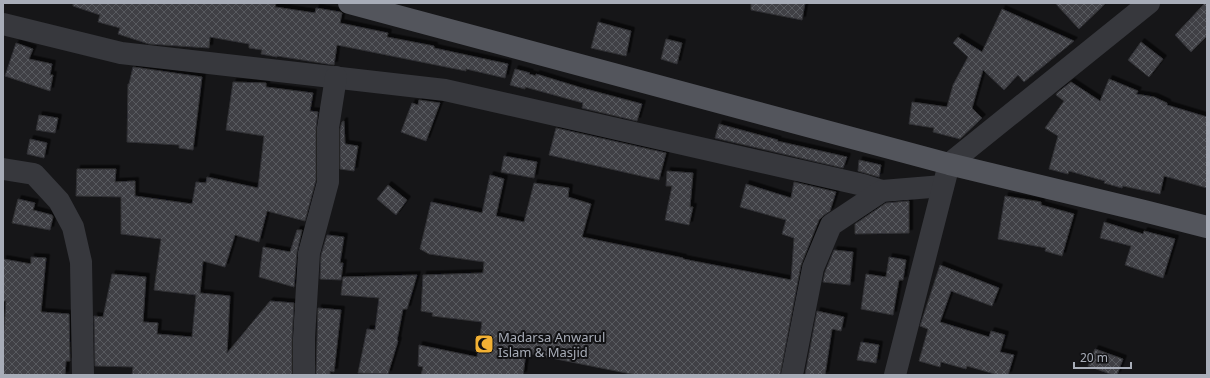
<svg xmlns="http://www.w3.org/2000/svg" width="1210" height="378" font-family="'Noto Sans',sans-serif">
<defs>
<pattern id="building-cross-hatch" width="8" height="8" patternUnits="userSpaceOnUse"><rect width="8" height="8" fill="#404145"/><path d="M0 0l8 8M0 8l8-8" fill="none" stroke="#595a5e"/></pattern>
<filter id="shadow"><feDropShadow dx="3.5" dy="-3.5" stdDeviation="0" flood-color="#0009"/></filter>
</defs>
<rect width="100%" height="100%" fill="#161618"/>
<!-- building -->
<g fill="url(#building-cross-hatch)" stroke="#303034" filter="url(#shadow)">
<path d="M 73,3 L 276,3 L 275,7 L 315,13 L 316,8 L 340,12 L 342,13 L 340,23 L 388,33 L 387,37 L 434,46 L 434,48 L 508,64 L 505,78 L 466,69 L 466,71 L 337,45 L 334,65 L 277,56 L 277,57 L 261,54 L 262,50 L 249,48 L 249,44 L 210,37 L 209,48 L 149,44 L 118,34 L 120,28 L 98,22 L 100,15 L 73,6 Z"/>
<path d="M 751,3 L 805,3 L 802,20 L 751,10 Z"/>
<path d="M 1055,3 L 1106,3 L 1079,29 Z"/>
<path d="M 1205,3 L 1207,3 L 1207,36 L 1191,52 L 1175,35 Z"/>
<path d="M 1002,9 L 1074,41 L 1024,82 L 1018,75 L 1004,90 L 983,70 L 972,108 L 982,118 L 960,139 L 933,132 L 934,128 L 909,124 L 912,102 L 947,107 L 953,85 L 968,57 L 953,43 L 958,37 L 982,52 Z"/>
<path d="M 598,22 L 631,31 L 626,56 L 591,48 Z"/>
<path d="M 666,39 L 682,43 L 677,64 L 661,59 Z"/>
<path d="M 1141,42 L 1163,59 L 1149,77 L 1128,60 Z"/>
<path d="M 16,43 L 33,49 L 29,59 L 52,64 L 50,75 L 53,75 L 50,91 L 5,76 Z"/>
<path d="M 133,67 L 202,77 L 193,150 L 179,148 L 179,145 L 127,142 L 128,84 L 129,84 Z"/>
<path d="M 515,69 L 530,73 L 529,74 L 536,76 L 536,74 L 582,88 L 642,104 L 637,121 L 582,108 L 583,103 L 525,87 L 525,89 L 510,85 Z"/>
<path d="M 1109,79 L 1138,91 L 1136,94 L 1154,97 L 1167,103 L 1167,105 L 1207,117 L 1207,188 L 1164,176 L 1160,194 L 1123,186 L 1122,188 L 1104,183 L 1105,181 L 1069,171 L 1068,174 L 1049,169 L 1058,136 L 1045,128 L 1064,101 L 1056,95 L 1057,93 L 1071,82 L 1100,101 Z"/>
<path d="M 233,82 L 266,83 L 266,87 L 313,93 L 310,111 L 318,112 L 316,128 L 316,180 L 305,221 L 267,211 L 259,242 L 235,235 L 225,267 L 203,261 L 200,293 L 230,296 L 227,353 L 270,301 L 294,303 L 292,338 L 292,375 L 132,375 L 133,367 L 95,366 L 94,316 L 103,317 L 112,274 L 146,277 L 143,322 L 158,323 L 157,334 L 192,337 L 196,295 L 154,290 L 161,239 L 121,234 L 121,197 L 76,196 L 77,169 L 116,169 L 115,182 L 135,181 L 135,196 L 192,204 L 196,182 L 206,183 L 207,177 L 258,188 L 264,136 L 226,130 Z"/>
<path d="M 419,100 L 440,103 L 426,141 L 401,132 L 412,103 L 418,105 Z"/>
<path d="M 39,115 L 58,118 L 55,133 L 36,130 Z"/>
<path d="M 344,121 L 345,144 L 358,146 L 354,171 L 340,169 L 340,129 L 342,122 Z"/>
<path d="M 719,124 L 778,140 L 777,141 L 847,157 L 843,168 L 715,138 Z"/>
<path d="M 556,128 L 666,153 L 659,180 L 549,155 Z"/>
<path d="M 30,139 L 47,143 L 44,158 L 27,154 Z"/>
<path d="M 504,156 L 537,162 L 534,178 L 501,172 Z"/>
<path d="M 859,160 L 881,165 L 879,177 L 858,171 Z"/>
<path d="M 667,171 L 693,173 L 690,207 L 693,207 L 689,225 L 665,220 L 672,186 L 666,186 Z"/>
<path d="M 490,175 L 504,179 L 496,216 L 524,222 L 534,183 L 569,188 L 568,197 L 591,204 L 582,237 L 683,258 L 683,259 L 791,280 L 794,238 L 782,234 L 786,220 L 740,207 L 746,184 L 791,198 L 794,182 L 836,192 L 830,211 L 824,215 L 819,220 L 801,265 L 780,375 L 636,375 L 526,353 L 523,375 L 421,375 L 423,367 L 418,366 L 419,345 L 477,357 L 482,322 L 432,316 L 433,313 L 421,311 L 423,275 L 483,273 L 484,262 L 429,254 L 420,249 L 431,202 L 482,213 Z"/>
<path d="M 388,185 L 407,200 L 396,215 L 377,199 Z"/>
<path d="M 1005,196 L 1041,202 L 1041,205 L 1074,214 L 1062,256 L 1045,251 L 1046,248 L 998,239 Z"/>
<path d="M 18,199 L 35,203 L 33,210 L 52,215 L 53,217 L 50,230 L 12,223 Z"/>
<path d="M 909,201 L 909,233 L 855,234 L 855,224 L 886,203 Z"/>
<path d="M 1104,222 L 1143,234 L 1144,231 L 1175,239 L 1163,278 L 1125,265 L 1131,246 L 1100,238 Z"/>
<path d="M 297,230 L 302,230 L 297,252 L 294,287 L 259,277 L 263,247 L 290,252 Z"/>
<path d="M 327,235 L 344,237 L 340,263 L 343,263 L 341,280 L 320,279 L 321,255 Z"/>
<path d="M 834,250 L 853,252 L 850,285 L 823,282 L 825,272 Z"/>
<path d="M 31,257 L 46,258 L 41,312 L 69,314 L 70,361 L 66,361 L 65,375 L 3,375 L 3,342 L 6,301 L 3,301 L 3,259 L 31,264 Z"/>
<path d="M 889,257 L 906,260 L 903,280 L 899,280 L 893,315 L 861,309 L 866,274 L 886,277 Z"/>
<path d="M 940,265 L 999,288 L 992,306 L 951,291 L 940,322 L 989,337 L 991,331 L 1005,335 L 1000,352 L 1014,355 L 1008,375 L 998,375 L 967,366 L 966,369 L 941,362 L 940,367 L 919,361 L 928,329 L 920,326 Z"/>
<path d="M 417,275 L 407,309 L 403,309 L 397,340 L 398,341 L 388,374 L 358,373 L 367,329 L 375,330 L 379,298 L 341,295 L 343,277 Z"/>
<path d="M 318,308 L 341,310 L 334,372 L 330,371 L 330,375 L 316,375 Z"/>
<path d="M 817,311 L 844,317 L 841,331 L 832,329 L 825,375 L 805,375 Z"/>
<path d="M 861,342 L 879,345 L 876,363 L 857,360 Z"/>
<path d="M 1095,349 L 1123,359 L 1117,375 L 1113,375 L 1088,366 Z"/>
</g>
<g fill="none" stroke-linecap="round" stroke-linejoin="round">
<!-- minor -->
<g stroke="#37383d" stroke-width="22">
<path d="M 3,24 L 121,53 L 445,90 L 863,185 L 882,191"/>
<path d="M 3,169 L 34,174 L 59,201 L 73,227 L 81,262 L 83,375"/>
<path d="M 304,375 L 304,338 L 309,253 L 328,182 L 328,128 L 336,77"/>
<path d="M 792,375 L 813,268 L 831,225 L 882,191 L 943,186"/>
<path d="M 895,375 L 949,164 L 1149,3"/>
</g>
<!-- major -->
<path stroke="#53555c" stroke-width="22" d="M 349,3 L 949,164 L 1144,211 L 1207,227"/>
</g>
<!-- icons -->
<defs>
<symbol id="mosque-square" viewBox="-11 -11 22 22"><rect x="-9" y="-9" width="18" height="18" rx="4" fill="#f2b134" stroke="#111113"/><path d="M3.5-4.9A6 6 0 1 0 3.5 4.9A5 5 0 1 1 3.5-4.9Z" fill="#111"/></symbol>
</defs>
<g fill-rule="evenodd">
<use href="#mosque-square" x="473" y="333" width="22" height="22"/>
</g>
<g text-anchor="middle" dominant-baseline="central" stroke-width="4" stroke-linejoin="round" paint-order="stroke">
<!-- poi labels -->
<g font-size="13" fill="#a8adb8" stroke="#111113" text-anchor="start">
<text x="498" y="337">Madarsa Anwarul<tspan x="498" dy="15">Islam &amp; Masjid</tspan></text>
</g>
</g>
<!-- border -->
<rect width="1210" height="378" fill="none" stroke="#a8adb8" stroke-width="8"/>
<!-- scale -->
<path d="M1074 362v6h57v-6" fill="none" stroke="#a8adb8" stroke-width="2"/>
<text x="1080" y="362" font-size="12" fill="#a8adb8" stroke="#111113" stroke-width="3" paint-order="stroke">20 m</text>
</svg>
